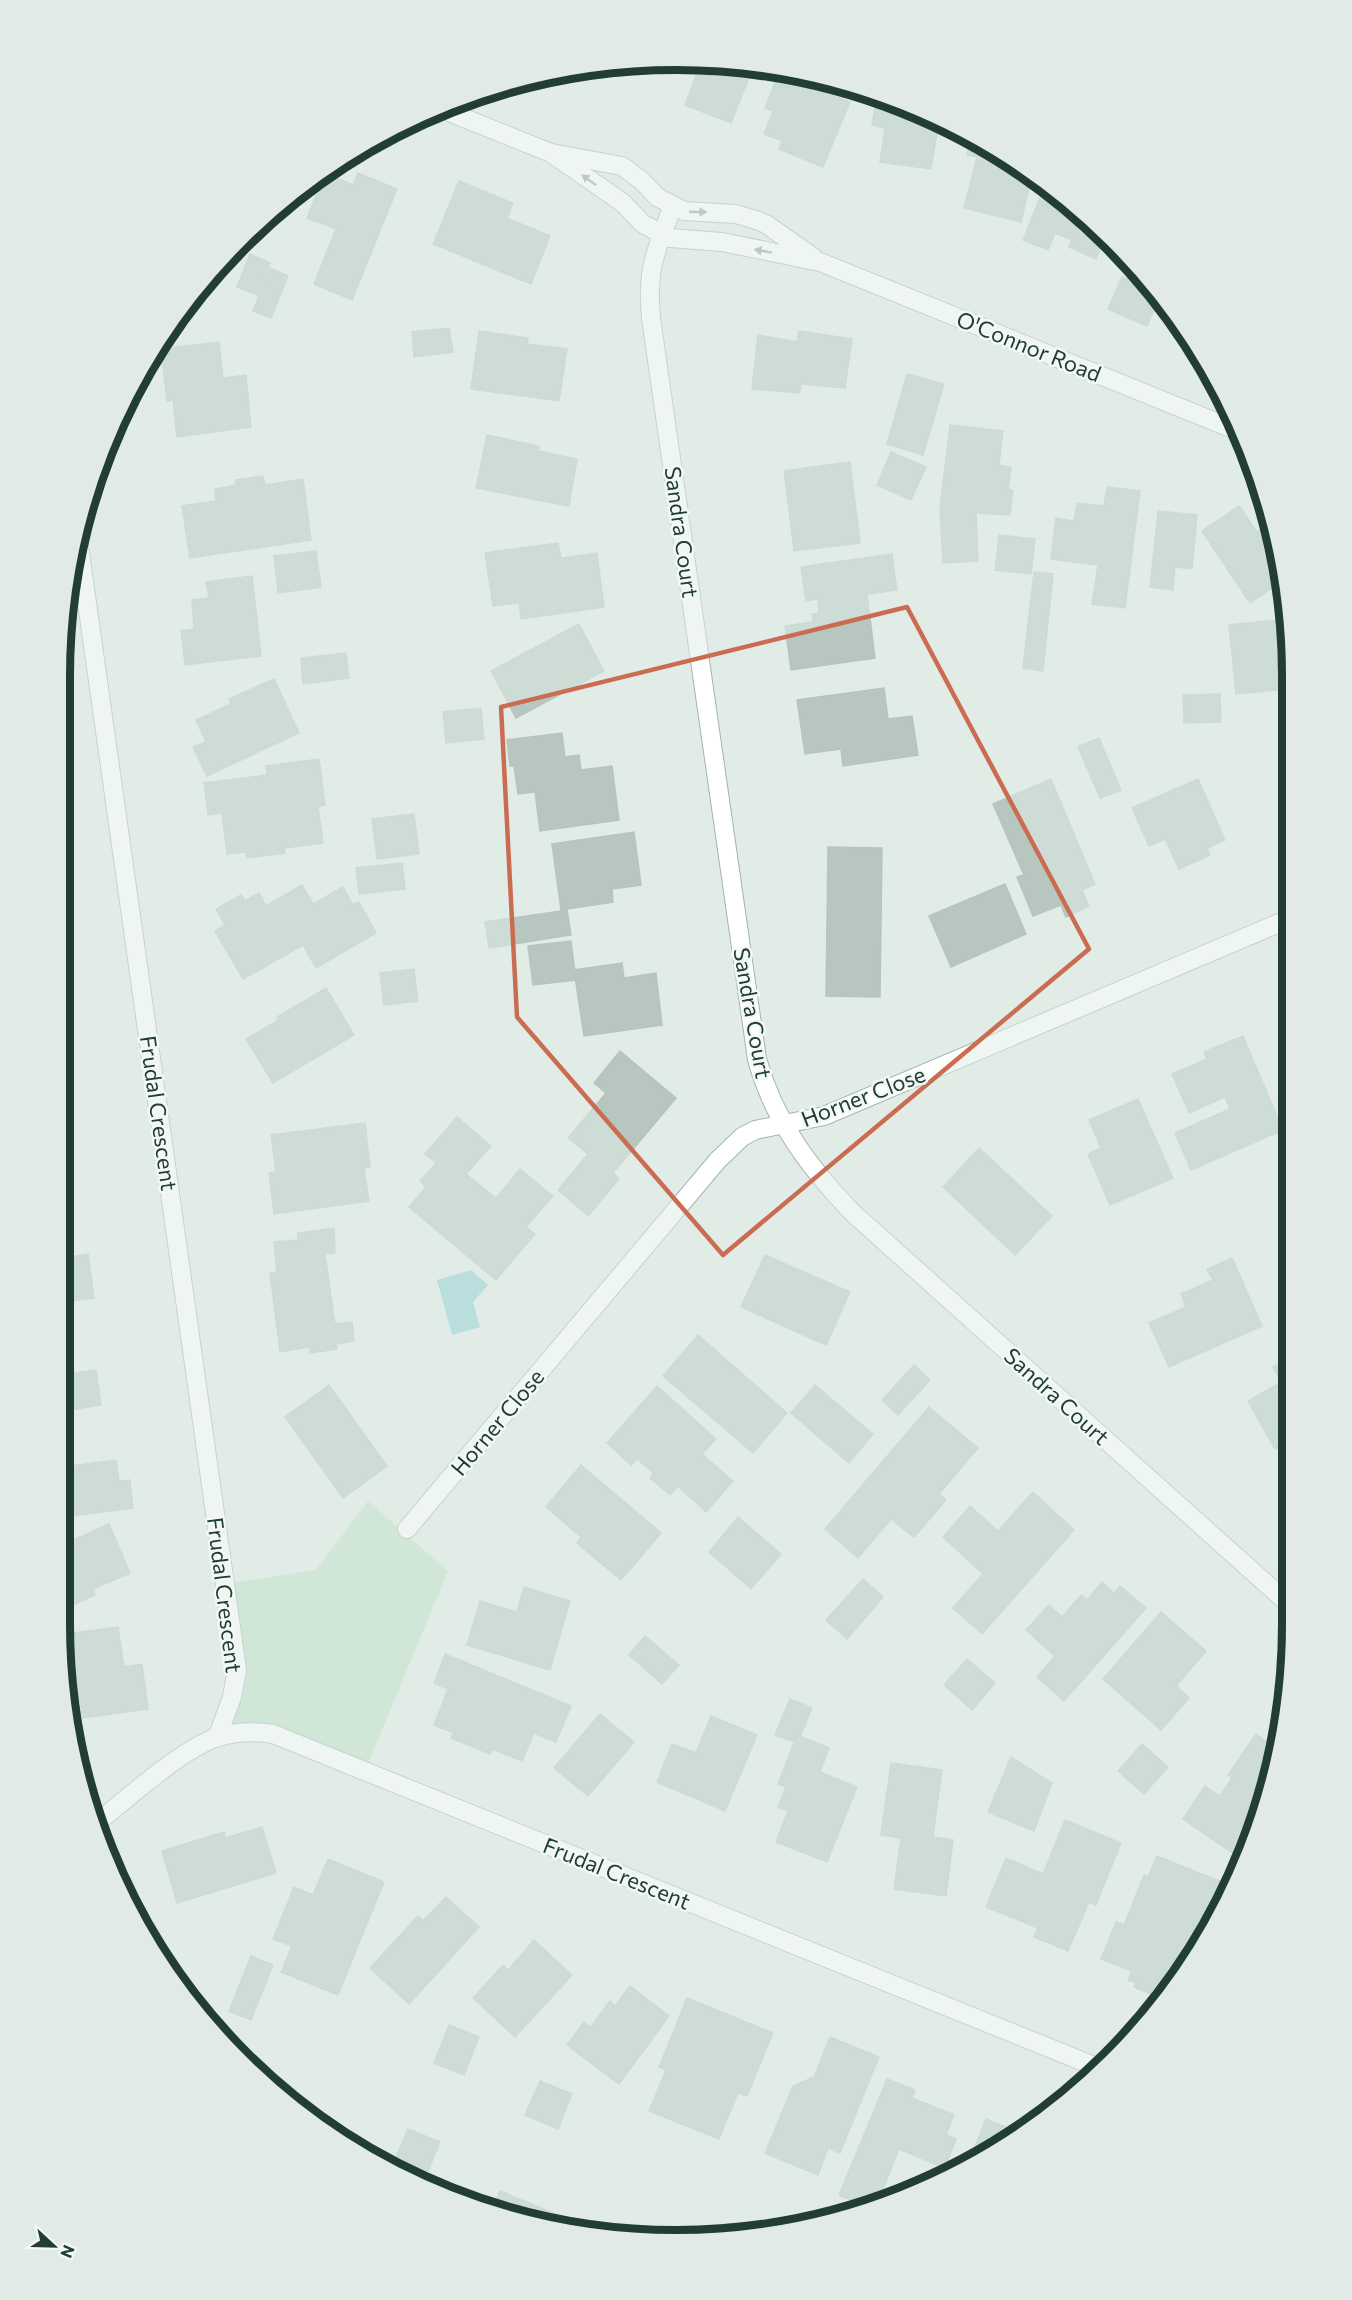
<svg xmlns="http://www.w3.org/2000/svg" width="1352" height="2300" font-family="Commissioner,sans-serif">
<rect width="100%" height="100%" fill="#e2ece7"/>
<!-- green -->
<path fill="#badec2" d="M 368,1501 L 448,1571 L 365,1771 L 289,1739 L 227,1735 L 232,1697 L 225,1584 L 316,1570 Z"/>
<!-- water -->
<path fill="#89cad2" d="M 471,1270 L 488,1285 L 473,1302 L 480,1327 L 452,1335 L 437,1280 Z"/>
<!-- building -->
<g fill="#b7c7c0" stroke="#b4c6be" stroke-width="1.5">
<path d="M 692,62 L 753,68 L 731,123 L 685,105 L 700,65 Z"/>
<path d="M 780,70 L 796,72 L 826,81 L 822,91 L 850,102 L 823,167 L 779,149 L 782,141 L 764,134 L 773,111 L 765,108 Z"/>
<path d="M 877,96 L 911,107 L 939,121 L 931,169 L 880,162 L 885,128 L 872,125 Z"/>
<path d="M 970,138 L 1018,164 L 1032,175 L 1021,222 L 964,208 L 977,157 L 967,155 Z"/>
<path d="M 325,173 L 353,185 L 358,173 L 397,189 L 352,300 L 314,284 L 336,229 L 307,218 Z"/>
<path d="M 459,181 L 513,203 L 507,218 L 550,236 L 531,284 L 433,244 Z"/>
<path d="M 1045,185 L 1106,236 L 1096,259 L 1069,247 L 1072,240 L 1055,233 L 1048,250 L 1023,240 Z"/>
<path d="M 271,215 L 264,233 L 255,229 Z"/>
<path d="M 250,254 L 270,263 L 258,295 L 237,287 Z"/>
<path d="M 1131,266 L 1158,301 L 1147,326 L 1108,309 L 1122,277 L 1126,279 Z"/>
<path d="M 270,268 L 288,276 L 271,318 L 253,311 Z"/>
<path d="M 449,328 L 453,352 L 414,357 L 412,332 Z"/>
<path d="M 479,331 L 528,338 L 527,344 L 567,349 L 559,401 L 471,389 Z"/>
<path d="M 799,331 L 852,339 L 845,388 L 801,384 L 800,393 L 752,389 L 758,335 L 797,342 Z"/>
<path d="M 219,342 L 223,378 L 246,375 L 251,427 L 177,437 L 173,400 L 167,401 L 161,349 Z"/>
<path d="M 907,374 L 944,384 L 923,455 L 887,444 Z"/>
<path d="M 950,425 L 1003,431 L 999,465 L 1011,467 L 1008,489 L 1013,490 L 1010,515 L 976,513 L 978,561 L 943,563 L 940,508 Z"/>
<path d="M 487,435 L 539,446 L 538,451 L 577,459 L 569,506 L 476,488 Z"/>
<path d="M 891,452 L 926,467 L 911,500 L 877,485 Z"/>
<path d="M 850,462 L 860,543 L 794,551 L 784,471 Z"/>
<path d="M 263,476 L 265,485 L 303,479 L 311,540 L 190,558 L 182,506 L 216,501 L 215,489 L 236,485 L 236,480 Z"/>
<path d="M 1107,487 L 1140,491 L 1125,608 L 1092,604 L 1098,565 L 1051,559 L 1056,518 L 1074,521 L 1077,503 L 1104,506 Z"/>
<path d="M 1239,506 L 1257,532 L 1262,529 L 1272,543 L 1280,583 L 1250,603 L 1202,531 Z"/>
<path d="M 1158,511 L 1197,515 L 1192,569 L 1175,567 L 1173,590 L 1150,587 Z"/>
<path d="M 999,535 L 1035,539 L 1031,574 L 995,570 Z"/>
<path d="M 558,543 L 561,558 L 597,553 L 604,607 L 521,619 L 519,603 L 493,606 L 485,553 Z"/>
<path d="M 316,551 L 321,587 L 278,593 L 274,556 Z"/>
<path d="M 892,554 L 897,590 L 867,594 L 875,658 L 791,670 L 785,626 L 813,622 L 812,614 L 819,613 L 818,599 L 806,601 L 801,567 Z"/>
<path d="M 1034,572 L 1053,574 L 1043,671 L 1023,668 Z"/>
<path d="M 252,576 L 261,656 L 185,665 L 181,631 L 194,629 L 192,600 L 209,598 L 206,582 Z"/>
<path d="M 1287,619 L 1291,635 L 1291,673 L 1284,673 L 1286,689 L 1236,694 L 1229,625 Z"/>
<path d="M 579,624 L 604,671 L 516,718 L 491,671 Z"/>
<path d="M 346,653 L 349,678 L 303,684 L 301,658 Z"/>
<path d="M 274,679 L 299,733 L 207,776 L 193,747 L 206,742 L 196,720 L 231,704 L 229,699 Z"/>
<path d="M 884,688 L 888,719 L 912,716 L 918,755 L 843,766 L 841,749 L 805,754 L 797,700 Z"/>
<path d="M 1220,694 L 1221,722 L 1184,723 L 1183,695 Z"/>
<path d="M 481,708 L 484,739 L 446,743 L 443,712 Z"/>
<path d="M 562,733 L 565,757 L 579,755 L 581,770 L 612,766 L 619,820 L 540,831 L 535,792 L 518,794 L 514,766 L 510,766 L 507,740 Z"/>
<path d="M 1099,738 L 1121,790 L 1100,798 L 1078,747 Z"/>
<path d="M 319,759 L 325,805 L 318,806 L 323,843 L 284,848 L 285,853 L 247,858 L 246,852 L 227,854 L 222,813 L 208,815 L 204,783 L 267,775 L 266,766 Z"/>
<path d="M 1051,779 L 1095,884 L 1082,890 L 1089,906 L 1066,917 L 1061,905 L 1033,916 L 1017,877 L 1024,875 L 993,804 Z"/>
<path d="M 1198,779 L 1225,840 L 1207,848 L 1210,855 L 1179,869 L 1165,839 L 1149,846 L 1132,808 Z"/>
<path d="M 414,814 L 419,854 L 377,859 L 372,819 Z"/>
<path d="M 634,832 L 641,885 L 612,889 L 613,902 L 561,910 L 552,844 Z"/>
<path d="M 828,847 L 882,848 L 880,997 L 826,996 Z"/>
<path d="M 402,863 L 405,889 L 359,894 L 356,868 Z"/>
<path d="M 1005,884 L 1026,934 L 951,967 L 929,916 Z"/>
<path d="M 302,885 L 313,904 L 343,887 L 353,905 L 359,902 L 376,933 L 316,968 L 303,945 L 243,979 L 215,931 L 225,925 L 216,909 L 241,895 L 245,901 L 259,893 L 266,906 Z"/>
<path d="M 567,910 L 571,935 L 489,948 L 485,922 Z"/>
<path d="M 571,941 L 576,980 L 533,985 L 528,946 Z"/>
<path d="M 622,963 L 624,978 L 656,973 L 662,1025 L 584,1036 L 574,970 Z"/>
<path d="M 414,969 L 418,1001 L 384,1005 L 380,973 Z"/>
<path d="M 326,988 L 354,1035 L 273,1083 L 246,1039 L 279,1020 L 277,1017 Z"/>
<path d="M 1243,1036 L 1283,1130 L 1191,1170 L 1175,1133 L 1230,1109 L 1225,1097 L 1189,1113 L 1172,1074 L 1207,1059 L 1204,1052 Z"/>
<path d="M 620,1051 L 676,1098 L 613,1173 L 619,1179 L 588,1216 L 558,1190 L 588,1154 L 568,1138 L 606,1093 L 594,1083 Z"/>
<path d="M 1138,1099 L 1173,1178 L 1110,1205 L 1088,1154 L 1101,1148 L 1089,1120 Z"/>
<path d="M 457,1117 L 491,1146 L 466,1174 L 496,1198 L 520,1169 L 553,1196 L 526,1227 L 535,1234 L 496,1280 L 409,1207 L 426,1187 L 420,1181 L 436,1163 L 425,1154 Z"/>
<path d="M 68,1118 L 72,1153 L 63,1154 L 63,1119 Z"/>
<path d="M 365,1123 L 370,1167 L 364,1168 L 369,1201 L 274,1214 L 269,1173 L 276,1172 L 271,1135 Z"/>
<path d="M 979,1148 L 1052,1216 L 1015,1255 L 943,1187 Z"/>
<path d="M 334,1228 L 335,1253 L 325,1254 L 335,1324 L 352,1322 L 354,1341 L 336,1344 L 337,1349 L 310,1353 L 309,1347 L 280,1352 L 270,1273 L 277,1273 L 274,1242 L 298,1240 L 298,1233 Z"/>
<path d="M 64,1229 L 69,1257 L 88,1254 L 94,1298 L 64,1302 Z"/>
<path d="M 765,1255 L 850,1292 L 826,1345 L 741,1307 Z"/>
<path d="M 1232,1258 L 1262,1326 L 1169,1367 L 1149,1323 L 1186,1307 L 1181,1294 L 1213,1280 L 1207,1269 Z"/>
<path d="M 698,1335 L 787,1413 L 753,1453 L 663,1376 Z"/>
<path d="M 71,1354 L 74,1373 L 96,1370 L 101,1405 L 64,1411 L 64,1355 Z"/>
<path d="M 1291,1358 L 1291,1440 L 1275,1449 L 1248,1401 L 1281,1382 L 1273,1367 Z"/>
<path d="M 914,1365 L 930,1380 L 898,1415 L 882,1400 Z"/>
<path d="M 329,1385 L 387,1466 L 343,1498 L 285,1417 Z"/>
<path d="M 815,1385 L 873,1434 L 849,1463 L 791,1413 Z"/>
<path d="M 657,1386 L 716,1439 L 702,1454 L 733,1481 L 706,1512 L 678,1486 L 670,1495 L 650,1478 L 654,1473 L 637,1459 L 631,1465 L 607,1443 Z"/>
<path d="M 929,1407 L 978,1448 L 939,1494 L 946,1500 L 914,1537 L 891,1519 L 858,1558 L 825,1529 Z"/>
<path d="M 116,1460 L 119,1481 L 130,1480 L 133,1508 L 65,1517 L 64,1467 Z"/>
<path d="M 581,1465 L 661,1533 L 621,1580 L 577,1543 L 581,1537 L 546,1507 Z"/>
<path d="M 1033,1492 L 1074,1530 L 982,1634 L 953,1608 L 983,1574 L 943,1537 L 970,1506 L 998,1531 Z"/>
<path d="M 738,1517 L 781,1554 L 751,1589 L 709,1552 Z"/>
<path d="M 109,1524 L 130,1573 L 93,1589 L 95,1595 L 65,1608 L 65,1544 Z"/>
<path d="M 863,1579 L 883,1597 L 847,1639 L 826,1620 Z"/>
<path d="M 1102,1582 L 1114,1593 L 1120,1586 L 1146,1608 L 1064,1701 L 1037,1677 L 1055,1656 L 1026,1630 L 1049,1605 L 1062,1617 L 1081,1595 L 1087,1600 Z"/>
<path d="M 524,1587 L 570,1601 L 550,1670 L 467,1645 L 480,1601 L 517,1612 Z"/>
<path d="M 1161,1612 L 1206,1651 L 1176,1686 L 1189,1698 L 1161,1730 L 1103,1679 Z"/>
<path d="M 118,1627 L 124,1667 L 142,1664 L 148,1709 L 83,1718 L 81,1707 L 66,1709 L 65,1705 L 65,1634 Z"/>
<path d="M 645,1636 L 679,1665 L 662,1684 L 629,1655 Z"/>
<path d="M 445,1654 L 571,1706 L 556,1742 L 534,1733 L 522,1761 L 492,1749 L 490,1754 L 451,1738 L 454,1733 L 434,1725 L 448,1689 L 434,1683 Z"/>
<path d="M 967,1659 L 995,1683 L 972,1710 L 944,1685 Z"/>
<path d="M 790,1699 L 812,1708 L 800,1737 L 797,1735 L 795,1742 L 775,1735 Z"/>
<path d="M 600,1714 L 634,1742 L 588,1796 L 554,1768 Z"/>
<path d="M 711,1716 L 757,1735 L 725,1811 L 657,1782 L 672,1744 L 696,1753 Z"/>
<path d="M 1256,1734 L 1274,1747 L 1259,1822 L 1241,1859 L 1183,1819 L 1205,1786 L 1220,1796 L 1232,1778 L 1228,1775 Z"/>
<path d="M 797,1735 L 829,1748 L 820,1772 L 857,1787 L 827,1862 L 776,1842 L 788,1811 L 778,1807 L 786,1787 L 778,1784 Z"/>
<path d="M 1142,1744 L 1168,1767 L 1144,1794 L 1118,1771 Z"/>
<path d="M 1011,1757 L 1052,1783 L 1034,1831 L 988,1812 Z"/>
<path d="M 891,1763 L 942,1770 L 933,1837 L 953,1840 L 946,1896 L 894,1889 L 901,1838 L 881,1835 Z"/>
<path d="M 1065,1820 L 1121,1843 L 1096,1905 L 1089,1902 L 1068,1951 L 1034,1937 L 1038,1928 L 986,1907 L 1006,1858 L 1043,1874 Z"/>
<path d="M 262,1827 L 276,1873 L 177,1903 L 162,1851 L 224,1832 L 225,1838 Z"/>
<path d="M 1157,1856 L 1224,1883 L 1188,1966 L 1163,1999 L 1134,1987 L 1136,1983 L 1128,1980 L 1132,1971 L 1101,1959 L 1116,1922 L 1124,1925 L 1144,1875 L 1148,1877 Z"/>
<path d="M 328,1859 L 384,1882 L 338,1995 L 281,1972 L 292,1946 L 273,1939 L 294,1887 L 313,1895 Z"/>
<path d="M 446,1897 L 479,1927 L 409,2004 L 370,1968 L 418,1916 L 423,1921 Z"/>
<path d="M 534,1940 L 572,1975 L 515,2037 L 473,1998 L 503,1965 L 508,1970 Z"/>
<path d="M 251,1956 L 273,1965 L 251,2020 L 229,2011 Z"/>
<path d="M 630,1986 L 669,2016 L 619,2084 L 567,2045 L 584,2022 L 591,2027 L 610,2001 L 615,2006 Z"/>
<path d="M 687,1998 L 773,2033 L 747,2096 L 738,2093 L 719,2139 L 649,2111 L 666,2070 L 659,2067 Z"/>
<path d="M 449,2025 L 479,2037 L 464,2075 L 434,2063 Z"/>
<path d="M 830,2037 L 879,2057 L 840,2153 L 828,2148 L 818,2175 L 765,2153 L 793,2086 L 814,2077 Z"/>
<path d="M 887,2079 L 915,2090 L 912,2098 L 954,2115 L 946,2135 L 956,2139 L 945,2168 L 899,2149 L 877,2204 L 867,2207 L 839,2195 Z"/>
<path d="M 540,2081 L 572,2094 L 558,2129 L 525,2115 Z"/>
<path d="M 986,2119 L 1018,2132 L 970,2159 Z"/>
<path d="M 408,2129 L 440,2142 L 423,2183 L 391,2169 Z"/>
<path d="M 500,2191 L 585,2226 L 582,2232 L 516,2219 L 492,2210 Z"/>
</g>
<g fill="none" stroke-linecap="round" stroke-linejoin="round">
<defs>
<g id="minor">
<path d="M 439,108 L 551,153 L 622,166 L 642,181 L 657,197 L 684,211 L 736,214 L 756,220 L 766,224 L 813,257"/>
<path d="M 551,153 L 623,203 L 643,224 L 670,238 L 722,242 L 820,262 L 1238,431"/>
<path d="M 673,206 C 656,250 646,269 651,318 L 757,1059 C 774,1121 810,1169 854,1214 L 1291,1606"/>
<path d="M 79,546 L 237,1670 L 232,1697 L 217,1738"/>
<path d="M 407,1529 L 718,1160 L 742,1137 L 755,1130 L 824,1116 L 1291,918"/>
<path d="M 94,1825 C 126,1800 181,1749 218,1737 C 236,1732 255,1731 273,1734 L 1099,2068"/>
</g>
</defs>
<!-- minor casing -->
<use href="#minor" stroke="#a4b4ae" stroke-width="20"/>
<!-- minor -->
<use href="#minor" stroke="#fff" stroke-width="18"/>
</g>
<!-- one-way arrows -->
<defs><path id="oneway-solid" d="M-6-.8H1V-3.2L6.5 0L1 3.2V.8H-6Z" transform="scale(1.5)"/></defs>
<g fill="#909e9a">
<use href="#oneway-solid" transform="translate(589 180) rotate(-144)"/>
<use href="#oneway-solid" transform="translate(698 212) rotate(2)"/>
<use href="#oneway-solid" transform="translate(763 251) rotate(-170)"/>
</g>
<!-- marked area -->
<path d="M0 0H1352V2300H0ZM 907,607 L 1089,949 L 723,1255 L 517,1017 L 501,707 Z" fill="#e2ece7" fill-opacity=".55" fill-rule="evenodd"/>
<path fill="none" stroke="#ca6c51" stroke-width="4.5" stroke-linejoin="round" d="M 907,607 L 1089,949 L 723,1255 L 517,1017 L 501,707 Z"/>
<g text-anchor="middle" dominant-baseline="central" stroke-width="5" stroke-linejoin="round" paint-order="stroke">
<!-- street labels -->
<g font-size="22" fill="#213d35" stroke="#f2f9f5">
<text transform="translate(1029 346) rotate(22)">O'Connor Road</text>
<text transform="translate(682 532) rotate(82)">Sandra Court</text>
<text transform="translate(753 1013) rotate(80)">Sandra Court</text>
<text transform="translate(863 1096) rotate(-21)">Horner Close</text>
<text transform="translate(159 1113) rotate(82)">Frudal Crescent</text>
<text transform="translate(1057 1396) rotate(42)">Sandra Court</text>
<text transform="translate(497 1422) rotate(-50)">Horner Close</text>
<text transform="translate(225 1595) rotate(83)">Frudal Crescent</text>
<text transform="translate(617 1873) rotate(22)">Frudal Crescent</text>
</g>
</g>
<!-- crop -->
<path d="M0 0H1352V2300H0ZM676 70H676A606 606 0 0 1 1282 676V1624A606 606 0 0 1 676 2230H676A606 606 0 0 1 70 1624V676A606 606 0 0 1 676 70Z" fill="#e1eae6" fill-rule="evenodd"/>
<path fill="none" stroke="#213d35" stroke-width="8" d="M676 70H676A606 606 0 0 1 1282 676V1624A606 606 0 0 1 676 2230H676A606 606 0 0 1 70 1624V676A606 606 0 0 1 676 70Z"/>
<!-- north arrow -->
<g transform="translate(54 2246) rotate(112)" stroke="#f2f9f5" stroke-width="4.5" paint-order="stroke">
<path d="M0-4.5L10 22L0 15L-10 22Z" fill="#213d35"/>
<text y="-9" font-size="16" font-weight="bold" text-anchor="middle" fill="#213d35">N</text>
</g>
</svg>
